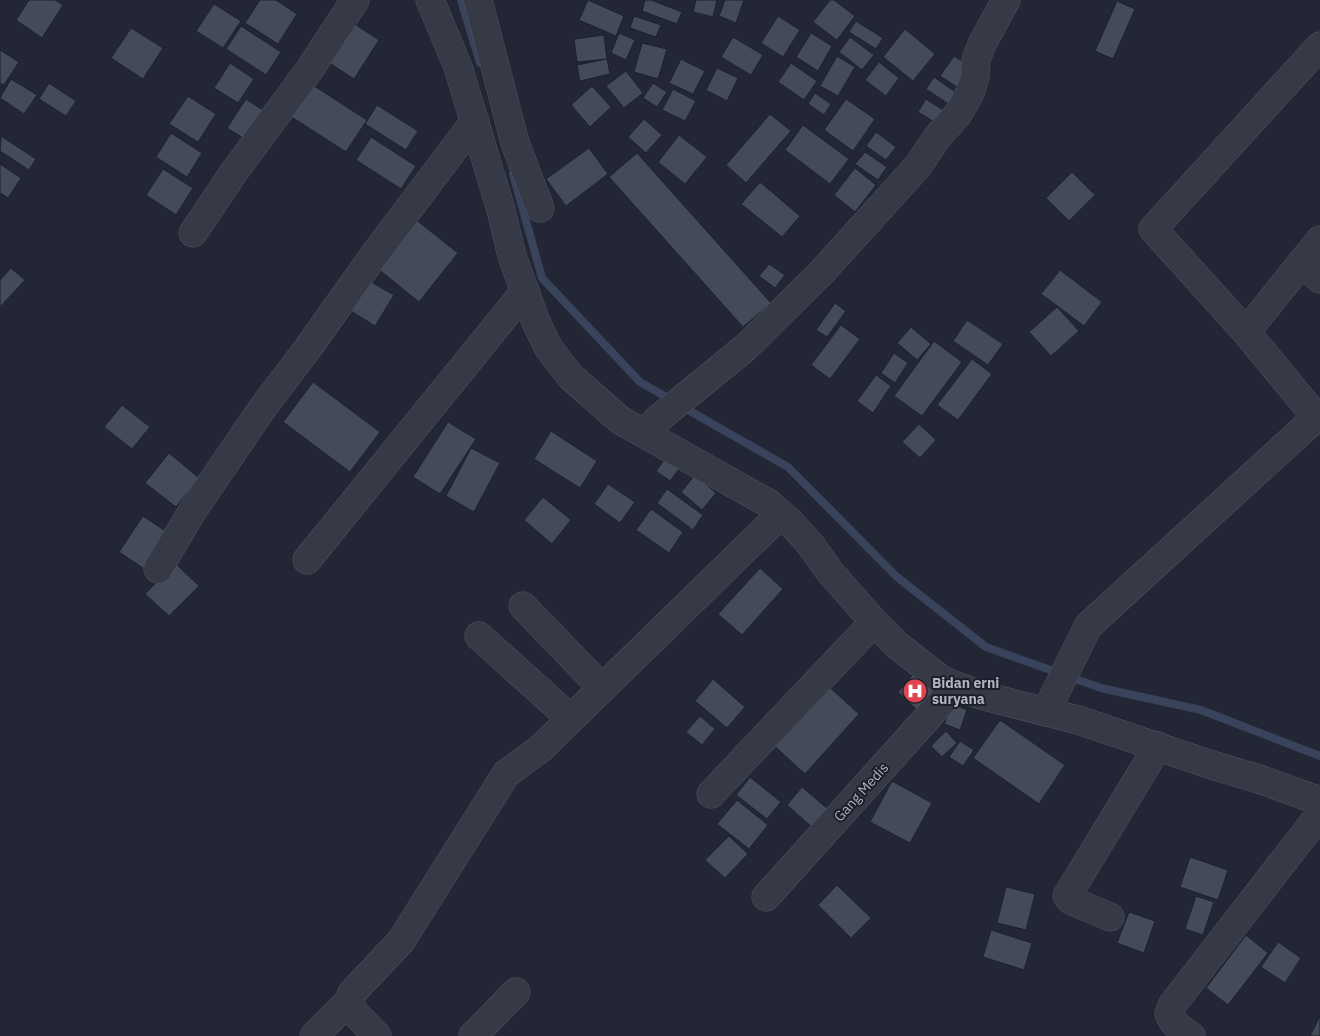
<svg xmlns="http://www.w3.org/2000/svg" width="1320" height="1036" font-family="'IBM Plex Sans',sans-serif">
<rect width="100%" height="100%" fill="#232735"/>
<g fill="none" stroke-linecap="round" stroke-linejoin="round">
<!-- stream -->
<g stroke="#3a435c" stroke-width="8">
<path d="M 461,0 L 480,63"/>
<path d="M 513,174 L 542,278 L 640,382 L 673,401"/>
<path d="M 683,407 L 788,467 L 897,577 L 986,647 L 1101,688 L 1201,710 L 1320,756"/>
</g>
</g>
<!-- building -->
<g fill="#444a59" stroke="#1d212c">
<path d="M 29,0 L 55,0 L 63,5 L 42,38 L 16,20 Z"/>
<path d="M 260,0 L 276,0 L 297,14 L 278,44 L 245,23 Z"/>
<path d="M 588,0 L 624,16 L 616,36 L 579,20 Z"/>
<path d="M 645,0 L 651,0 L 682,12 L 677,24 L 642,11 Z"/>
<path d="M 696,0 L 717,0 L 713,17 L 693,12 Z"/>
<path d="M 725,0 L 744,0 L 736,23 L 719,16 Z"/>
<path d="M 830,0 L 834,0 L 855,16 L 837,40 L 813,22 Z"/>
<path d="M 1117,1 L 1135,9 L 1113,59 L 1095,51 Z"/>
<path d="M 214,4 L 241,21 L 223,48 L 196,31 Z"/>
<path d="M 634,16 L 661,25 L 656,37 L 630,28 Z"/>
<path d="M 778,16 L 800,30 L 783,57 L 761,43 Z"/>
<path d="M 350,21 L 379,40 L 354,79 L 325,60 Z"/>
<path d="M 856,21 L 883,38 L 876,49 L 849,32 Z"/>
<path d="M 241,26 L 281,52 L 266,75 L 226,49 Z"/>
<path d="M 131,28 L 163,48 L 143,79 L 111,58 Z"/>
<path d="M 905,29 L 935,54 L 913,81 L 883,57 Z"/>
<path d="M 619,33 L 635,40 L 626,60 L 611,53 Z"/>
<path d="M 811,33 L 832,46 L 818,71 L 796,57 Z"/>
<path d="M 604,35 L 607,59 L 577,62 L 574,39 Z"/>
<path d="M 733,37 L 763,55 L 751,75 L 721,57 Z"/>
<path d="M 850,37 L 874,55 L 862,70 L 839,52 Z"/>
<path d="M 642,43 L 667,49 L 658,79 L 634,72 Z"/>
<path d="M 0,50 L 19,62 L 4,85 L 0,83 Z"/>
<path d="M 837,56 L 855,67 L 838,96 L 820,86 Z"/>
<path d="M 954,56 L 974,69 L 960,89 L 940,76 Z"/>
<path d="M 607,59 L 610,74 L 580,81 L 577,65 Z"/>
<path d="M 681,59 L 705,71 L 693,94 L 669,83 Z"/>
<path d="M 879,62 L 899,78 L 886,96 L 865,80 Z"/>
<path d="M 230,63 L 254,79 L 238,103 L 214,88 Z"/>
<path d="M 791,63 L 817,81 L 804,100 L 778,82 Z"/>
<path d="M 717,68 L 738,78 L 727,101 L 706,90 Z"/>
<path d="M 626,71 L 643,93 L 624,108 L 606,86 Z"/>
<path d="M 934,77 L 958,94 L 950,105 L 926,89 Z"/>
<path d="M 11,79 L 37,95 L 24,114 L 0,98 Z"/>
<path d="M 308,82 L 367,120 L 346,152 L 287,114 Z"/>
<path d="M 49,83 L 76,101 L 66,116 L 39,99 Z"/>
<path d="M 653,83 L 667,92 L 657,107 L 643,98 Z"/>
<path d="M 592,86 L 611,107 L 590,127 L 571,105 Z"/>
<path d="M 673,89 L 696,101 L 685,121 L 662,110 Z"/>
<path d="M 815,93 L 831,104 L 824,115 L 808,104 Z"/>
<path d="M 188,96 L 216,114 L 198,142 L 169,124 Z"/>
<path d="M 246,99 L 269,114 L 250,142 L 227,128 Z"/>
<path d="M 846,99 L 875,119 L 853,151 L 824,130 Z"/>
<path d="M 926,99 L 946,112 L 938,124 L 918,112 Z"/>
<path d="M 377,105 L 418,131 L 406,150 L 365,124 Z"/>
<path d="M 770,114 L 791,131 L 746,183 L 726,165 Z"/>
<path d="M 644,119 L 662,135 L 646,153 L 628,137 Z"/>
<path d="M 803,125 L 849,159 L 830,184 L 785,150 Z"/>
<path d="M 876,132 L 896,147 L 886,160 L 866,146 Z"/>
<path d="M 171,133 L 202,153 L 187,177 L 156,157 Z"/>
<path d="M 679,135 L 707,157 L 685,184 L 658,162 Z"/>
<path d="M 1,136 L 36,159 L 29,170 L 0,151 Z"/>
<path d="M 371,137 L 416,166 L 401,189 L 356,160 Z"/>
<path d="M 589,148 L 608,174 L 566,206 L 546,179 Z"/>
<path d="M 865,152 L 887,167 L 878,180 L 855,164 Z"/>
<path d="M 637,153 L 771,303 L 743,327 L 609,177 Z"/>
<path d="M 0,164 L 21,178 L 8,198 L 0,193 Z"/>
<path d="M 855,168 L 876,185 L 855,212 L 834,195 Z"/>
<path d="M 163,169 L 193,188 L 176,215 L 146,195 Z"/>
<path d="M 1072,172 L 1095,195 L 1069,221 L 1046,198 Z"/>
<path d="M 760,182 L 800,216 L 782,237 L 741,204 Z"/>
<path d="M 415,219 L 458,253 L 419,302 L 377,268 Z"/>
<path d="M 769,264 L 785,275 L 775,288 L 759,276 Z"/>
<path d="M 11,268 L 25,280 L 0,307 L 0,280 Z"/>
<path d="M 1060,270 L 1102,302 L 1084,326 L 1041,294 Z"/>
<path d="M 364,278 L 394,295 L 375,326 L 346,308 Z"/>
<path d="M 835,303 L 846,311 L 827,337 L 816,330 Z"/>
<path d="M 1057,307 L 1079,331 L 1051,356 L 1029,332 Z"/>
<path d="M 967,320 L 1003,344 L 988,365 L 953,341 Z"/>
<path d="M 841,325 L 860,339 L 830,379 L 811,365 Z"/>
<path d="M 911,327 L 931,344 L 917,360 L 897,343 Z"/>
<path d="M 934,341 L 962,362 L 922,416 L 894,396 Z"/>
<path d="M 894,353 L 908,363 L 895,383 L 881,373 Z"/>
<path d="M 972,359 L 992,374 L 958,420 L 937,405 Z"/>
<path d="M 876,375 L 891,386 L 873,413 L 857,401 Z"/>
<path d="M 313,382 L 380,432 L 350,472 L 283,422 Z"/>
<path d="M 122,405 L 150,427 L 132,449 L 104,427 Z"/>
<path d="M 448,422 L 476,439 L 440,494 L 413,477 Z"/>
<path d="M 919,424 L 936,440 L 920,458 L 902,442 Z"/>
<path d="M 551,431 L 597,461 L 580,488 L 534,459 Z"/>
<path d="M 471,448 L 500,463 L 474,512 L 446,496 Z"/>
<path d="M 169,453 L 199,478 L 176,507 L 145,483 Z"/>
<path d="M 668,455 L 682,465 L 670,481 L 656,471 Z"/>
<path d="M 695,475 L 716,493 L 702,510 L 681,492 Z"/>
<path d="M 608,484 L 635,502 L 620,523 L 594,504 Z"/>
<path d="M 667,489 L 703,515 L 693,530 L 657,503 Z"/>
<path d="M 543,497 L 571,520 L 552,544 L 524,520 Z"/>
<path d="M 651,509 L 683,532 L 669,553 L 636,530 Z"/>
<path d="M 143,516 L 173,536 L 149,572 L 119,552 Z"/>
<path d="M 175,563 L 199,586 L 169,616 L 145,594 Z"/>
<path d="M 760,568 L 783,589 L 742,635 L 718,614 Z"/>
<path d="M 917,670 L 936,688 L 917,710 L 898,692 Z"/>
<path d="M 713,679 L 745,707 L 727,728 L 695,701 Z"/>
<path d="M 824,682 L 859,714 L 805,774 L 770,742 Z"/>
<path d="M 953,704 L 967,710 L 960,730 L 944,724 Z"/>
<path d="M 700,716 L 715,729 L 702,745 L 686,732 Z"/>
<path d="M 1000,720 L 1065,765 L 1039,804 L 973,758 Z"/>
<path d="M 946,731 L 957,743 L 942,757 L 931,746 Z"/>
<path d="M 960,741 L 974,750 L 963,766 L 949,757 Z"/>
<path d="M 750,777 L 781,802 L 767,819 L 736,795 Z"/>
<path d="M 892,781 L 932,803 L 910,843 L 870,822 Z"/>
<path d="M 802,787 L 829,810 L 813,828 L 787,805 Z"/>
<path d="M 737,800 L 768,825 L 749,849 L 717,824 Z"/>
<path d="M 729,836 L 748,854 L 725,878 L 705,860 Z"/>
<path d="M 1190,857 L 1228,870 L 1218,900 L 1180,887 Z"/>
<path d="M 837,885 L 871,918 L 851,938 L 818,905 Z"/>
<path d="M 1006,887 L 1035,894 L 1026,930 L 997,923 Z"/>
<path d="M 1196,896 L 1214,902 L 1203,935 L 1185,929 Z"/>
<path d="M 1129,912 L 1155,921 L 1144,953 L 1117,943 Z"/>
<path d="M 991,930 L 1032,943 L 1024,970 L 983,957 Z"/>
<path d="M 1246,935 L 1268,953 L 1228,1005 L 1206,988 Z"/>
<path d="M 1278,942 L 1301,958 L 1285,983 L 1261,967 Z"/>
<path d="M 1320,1016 L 1320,1036 L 1310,1036 Z"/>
</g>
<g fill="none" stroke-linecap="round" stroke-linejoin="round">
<defs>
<g id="minor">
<path d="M 478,0 L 515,143 L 540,208"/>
<path d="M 193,233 L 234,172 L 310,69 L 355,0"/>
<path d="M 1301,263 L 1320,279"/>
<path d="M 1246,332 L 1320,240"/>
<path d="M 1316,417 L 1246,332 L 1153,229 L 1320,46"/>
<path d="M 645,433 L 658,419 L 746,347 L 821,273 L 917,167 L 939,135 L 958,114 L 970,93 L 975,77 L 976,60 L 982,44 L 1006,0"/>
<path d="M 307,560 L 525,291"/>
<path d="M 158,569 L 193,510 L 264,406 L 308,348 L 374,255 L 475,121"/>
<path d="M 523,606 L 602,688"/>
<path d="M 479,636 L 570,718"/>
<path d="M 1046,712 L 1088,626 L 1320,414"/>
<path d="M 711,794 L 874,622"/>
<path d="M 766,897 L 956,686"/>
<path d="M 1110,917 L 1072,901 L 1067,896 L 1158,746"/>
<path d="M 314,1036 L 348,1002"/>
<path d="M 377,1036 L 355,1013 L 348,1002 L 352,993 L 401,941 L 506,774 L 540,749 L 781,514"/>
<path d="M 473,1036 L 516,992"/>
<path d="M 1191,1036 C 1181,1030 1174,1025 1169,1014 L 1173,1004 L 1320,814"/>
</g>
<path id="tertiary" d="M 430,0 L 458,67 L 501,210 L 512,256 L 536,322 L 548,347 L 570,376 L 620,420 L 768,503 L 790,522 L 810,544 L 830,572 L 874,622 L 897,645 L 939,678 L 956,686 L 984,696 L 1078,720 L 1212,765 L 1259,779 L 1320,801"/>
</defs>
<!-- minor casing -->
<use href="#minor" stroke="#505460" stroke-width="29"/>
<!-- tertiary casing -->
<use href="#tertiary" stroke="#505460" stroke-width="29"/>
<!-- minor -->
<use href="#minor" stroke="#363a46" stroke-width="28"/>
<!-- tertiary -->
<use href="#tertiary" stroke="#363a46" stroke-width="28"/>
</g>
<!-- icons -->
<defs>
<symbol id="hospital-disc" viewBox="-11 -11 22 22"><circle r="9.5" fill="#e0444e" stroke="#1b1f2a"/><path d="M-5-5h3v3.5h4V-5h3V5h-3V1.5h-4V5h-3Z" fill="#fff"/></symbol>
</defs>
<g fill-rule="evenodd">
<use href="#hospital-disc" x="901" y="677" width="28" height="28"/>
</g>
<g text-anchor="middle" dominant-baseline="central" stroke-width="4" stroke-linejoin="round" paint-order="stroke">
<!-- poi labels -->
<g font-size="14" font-weight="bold" fill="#b0b4c2" stroke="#1b1f2a" text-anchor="start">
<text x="932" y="683">Bidan erni<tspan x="932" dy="16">suryana</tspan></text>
</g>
<!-- street labels -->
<g font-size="14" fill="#b0b4c2" stroke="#1b1f2a">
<text transform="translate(861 792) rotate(-48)">Gang Medis</text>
</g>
</g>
</svg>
